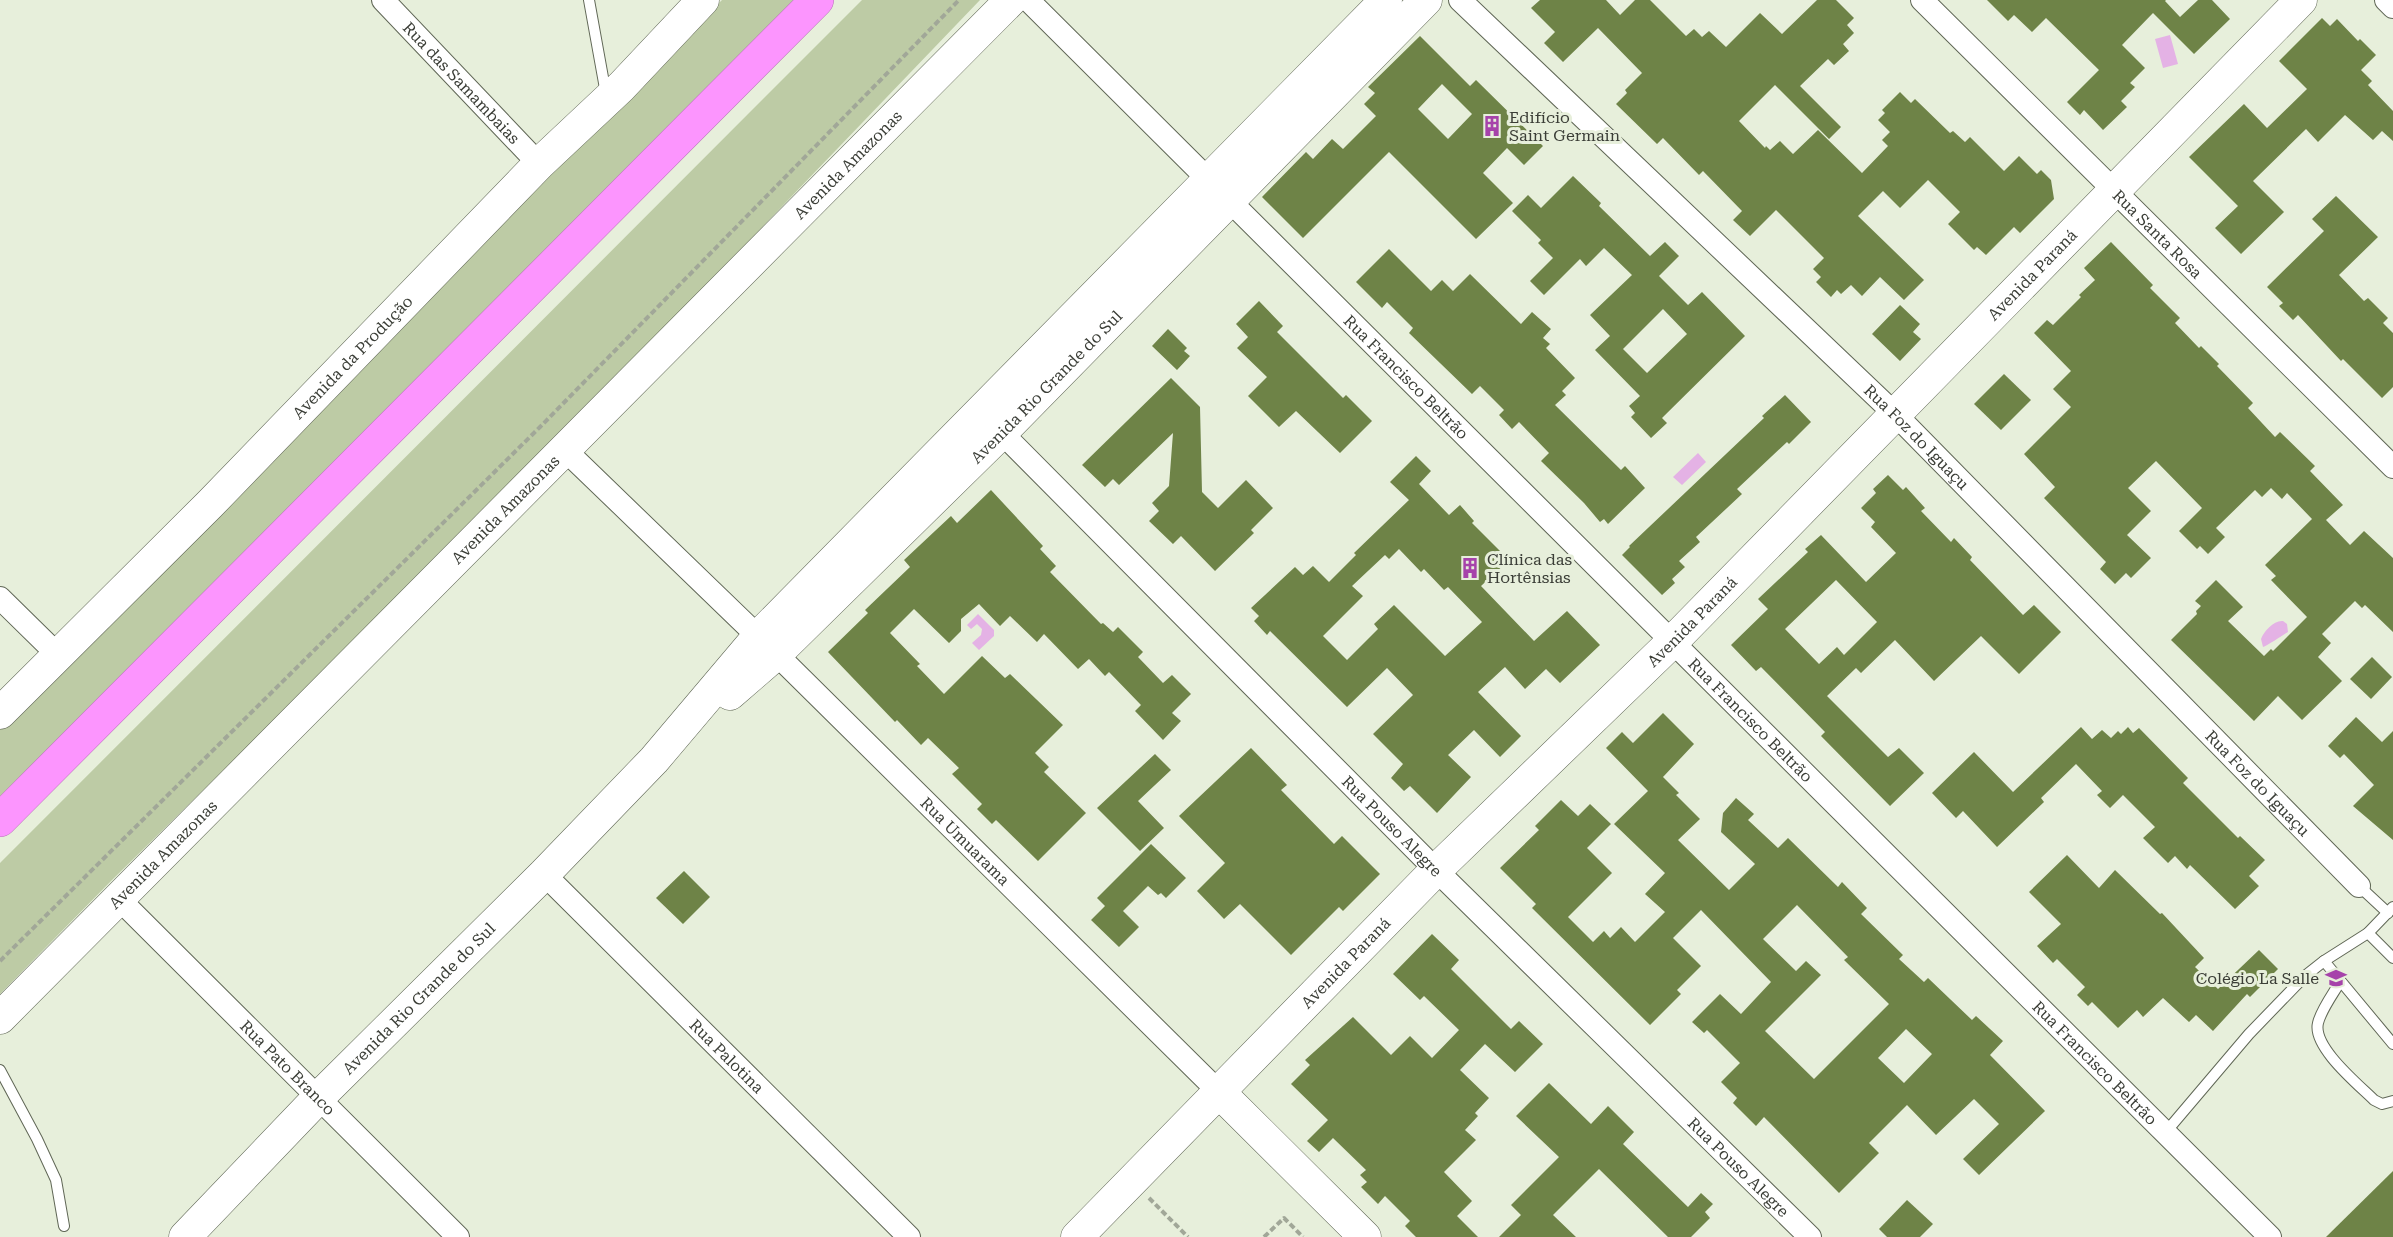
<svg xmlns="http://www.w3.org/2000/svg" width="2393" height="1237" font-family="'Roboto Serif',serif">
<rect width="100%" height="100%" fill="#e7efdb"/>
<!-- green -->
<g fill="#bdcba5">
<path d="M 722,0 L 795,0 L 0,801 L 0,727 Z"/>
<path d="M 862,0 L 980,0 L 557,441 L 111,881 L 0,994 L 0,863 Z"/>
</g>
<!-- water -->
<g fill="#e4b2e5">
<path d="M 2170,35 L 2178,64 L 2163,68 L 2155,39 Z"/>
<path d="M 1698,453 L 1706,462 L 1682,485 L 1673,477 Z"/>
<path d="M 978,614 L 994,630 L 994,636 L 979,650 L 972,643 L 981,635 L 982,629 L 977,624 L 971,629 L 967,625 Z"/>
<path d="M 2283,621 L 2287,624 L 2288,632 C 2281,636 2267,646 2263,647 L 2261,639 C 2264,631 2274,620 2283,621 Z"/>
</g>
<!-- building -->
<g fill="#6e8347" fill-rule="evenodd">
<path d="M 1540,0 L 1606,0 L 1620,15 L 1635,0 L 1650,0 L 1686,36 L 1694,29 L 1702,37 L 1709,31 L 1726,47 L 1760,13 L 1782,34 L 1817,0 L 1836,0 L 1854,18 L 1847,25 L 1854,33 L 1843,44 L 1849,51 L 1834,65 L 1828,59 L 1800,86 L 1841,127 L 1829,139 L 1775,85 L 1739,121 L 1765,148 L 1766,146 L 1770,150 L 1780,141 L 1793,154 L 1818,130 L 1862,173 L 1888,146 L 1882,140 L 1890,132 L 1878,120 L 1885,113 L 1882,110 L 1900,92 L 1911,103 L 1915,99 L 1950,133 L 1953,131 L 1965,142 L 1970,137 L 2004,171 L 2019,156 L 2037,174 L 2041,170 L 2051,180 L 2054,199 L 2020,233 L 2014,227 L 1986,255 L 1977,247 L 1974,250 L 1948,224 L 1960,212 L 1928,180 L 1900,208 L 1883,191 L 1858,216 L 1924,280 L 1904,300 L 1880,277 L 1862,296 L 1851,285 L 1841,294 L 1837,290 L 1831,297 L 1816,282 L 1821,277 L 1813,269 L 1824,258 L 1776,210 L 1750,236 L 1733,220 L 1742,211 L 1703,171 L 1699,175 L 1663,138 L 1657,144 L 1616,104 L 1627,93 L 1625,90 L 1642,73 L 1598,28 L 1563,62 L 1544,43 L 1555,32 L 1531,8 Z"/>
<path d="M 1987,0 L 2166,0 L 2165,1 L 2180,17 L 2198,0 L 2212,0 L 2230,19 L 2194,54 L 2153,13 L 2122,45 L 2145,68 L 2130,83 L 2135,87 L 2121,101 L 2127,107 L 2103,130 L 2084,110 L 2080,115 L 2067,102 L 2099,70 L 2046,18 L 2032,32 L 2014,15 L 2008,21 Z"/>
<path d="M 2322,18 L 2330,26 L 2337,19 L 2358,41 L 2360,39 L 2376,55 L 2361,70 L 2372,81 L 2368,85 L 2393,111 L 2393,141 L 2382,131 L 2373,140 L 2345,115 L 2318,142 L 2306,129 L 2253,181 L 2284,212 L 2241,254 L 2215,228 L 2238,206 L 2189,157 L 2244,104 L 2267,128 L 2307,89 L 2279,61 Z"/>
<path d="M 1420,36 L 1470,86 L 1476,80 L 1543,146 L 1524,165 L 1507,148 L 1483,173 L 1513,203 L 1476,239 L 1389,152 L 1303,238 L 1262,197 L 1306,152 L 1313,159 L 1332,139 L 1343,149 L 1376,116 L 1364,104 L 1375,93 L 1368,87 ZM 1442,84 L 1472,114 L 1448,139 L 1418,109 Z"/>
<path d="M 1573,176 L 1601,203 L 1599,206 L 1650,256 L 1665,242 L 1679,256 L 1659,276 L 1688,305 L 1702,292 L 1745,336 L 1662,418 L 1667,423 L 1651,438 L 1631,417 L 1635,413 L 1629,406 L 1640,396 L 1595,350 L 1610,336 L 1590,315 L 1632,275 L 1604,248 L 1586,266 L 1580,259 L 1544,295 L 1530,281 L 1553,258 L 1538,243 L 1541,240 L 1512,211 L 1528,195 L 1541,208 ZM 1663,309 L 1687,334 L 1647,373 L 1623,349 Z"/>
<path d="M 2336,196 L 2378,237 L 2339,275 L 2364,301 L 2368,298 L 2388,318 L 2383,323 L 2393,333 L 2393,387 L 2382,398 L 2343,359 L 2341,361 L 2298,315 L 2293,320 L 2279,306 L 2283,303 L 2267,287 L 2324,231 L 2312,219 Z"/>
<path d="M 2111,242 L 2153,285 L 2150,288 L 2180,318 L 2175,323 L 2199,348 L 2201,346 L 2219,364 L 2217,366 L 2253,403 L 2248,408 L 2275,437 L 2280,432 L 2315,466 L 2310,471 L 2343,505 L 2326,520 L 2350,545 L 2364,531 L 2393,558 L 2393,632 L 2365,605 L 2362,608 L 2355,601 L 2322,634 L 2331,643 L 2318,657 L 2342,681 L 2302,720 L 2278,696 L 2254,721 L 2171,640 L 2197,614 L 2196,611 L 2201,606 L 2195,601 L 2216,580 L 2243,607 L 2228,621 L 2264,656 L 2271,649 L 2273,651 L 2307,617 L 2271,580 L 2276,576 L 2265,565 L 2312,519 L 2287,493 L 2282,499 L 2271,488 L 2262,497 L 2255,490 L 2216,528 L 2225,537 L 2208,554 L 2200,546 L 2197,549 L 2179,531 L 2202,508 L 2156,461 L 2128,488 L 2151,511 L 2127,535 L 2151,558 L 2131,578 L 2126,573 L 2115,584 L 2100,569 L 2106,562 L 2044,498 L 2055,487 L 2024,454 L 2071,407 L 2053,389 L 2071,371 L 2034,333 L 2047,320 L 2053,325 L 2081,297 L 2079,295 L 2095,280 L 2084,268 Z"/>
<path d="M 1389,249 L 1431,291 L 1442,280 L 1453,291 L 1470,274 L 1521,324 L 1532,312 L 1551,329 L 1543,338 L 1550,344 L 1546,348 L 1575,378 L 1562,391 L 1566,395 L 1555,405 L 1621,470 L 1625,466 L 1645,488 L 1608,524 L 1604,519 L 1600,522 L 1584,503 L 1541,461 L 1549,453 L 1519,422 L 1512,429 L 1499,415 L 1504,410 L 1480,386 L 1472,394 L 1409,333 L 1413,328 L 1387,302 L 1382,308 L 1356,282 Z"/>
<path d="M 1259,301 L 1283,326 L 1277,332 L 1343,398 L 1346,395 L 1372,421 L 1340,453 L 1296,411 L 1279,427 L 1248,396 L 1267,377 L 1237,348 L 1248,337 L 1236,324 Z"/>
<path d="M 1900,305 L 1920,324 L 1913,332 L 1921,339 L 1900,361 L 1872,334 Z"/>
<path d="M 1168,329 L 1187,348 L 1184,351 L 1190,356 L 1177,370 L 1152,346 Z"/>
<path d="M 2004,374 L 2031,400 L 2001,430 L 1974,404 Z"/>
<path d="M 1171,378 L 1200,407 L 1202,492 L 1218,508 L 1246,480 L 1273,508 L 1251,530 L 1254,533 L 1215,571 L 1181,536 L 1173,544 L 1149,521 L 1159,511 L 1152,503 L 1169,486 L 1173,433 L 1119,485 L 1113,479 L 1105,487 L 1082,465 Z"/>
<path d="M 1785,395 L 1811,422 L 1789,444 L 1787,442 L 1737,489 L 1742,494 L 1696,537 L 1700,542 L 1679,561 L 1685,567 L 1672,579 L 1675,583 L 1662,595 L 1622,555 L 1630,547 L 1629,546 L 1764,418 L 1762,416 Z"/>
<path d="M 1416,456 L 1431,471 L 1419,484 L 1449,515 L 1460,505 L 1474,521 L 1472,523 L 1509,560 L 1481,586 L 1534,641 L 1567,611 L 1600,645 L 1560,683 L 1546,669 L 1525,689 L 1505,667 L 1478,692 L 1521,736 L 1500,757 L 1474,730 L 1448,755 L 1471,777 L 1437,813 L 1410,786 L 1404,791 L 1391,778 L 1403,764 L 1373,734 L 1413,695 L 1387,668 L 1347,707 L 1270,631 L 1267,635 L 1254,621 L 1259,616 L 1251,608 L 1295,567 L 1303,575 L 1313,566 L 1329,582 L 1356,555 L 1354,553 L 1409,500 L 1390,482 ZM 1399,549 L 1421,572 L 1424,569 L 1444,590 L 1448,587 L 1482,622 L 1445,656 L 1394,605 L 1374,624 L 1378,629 L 1347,660 L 1323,636 L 1363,596 L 1352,586 L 1385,555 L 1389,559 Z"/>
<path d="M 1888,475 L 1903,490 L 1906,487 L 1925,508 L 1921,511 L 1951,542 L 1954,538 L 1972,557 L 1970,560 L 2023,615 L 2034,605 L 2061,632 L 2019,674 L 1981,636 L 1934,681 L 1895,640 L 1861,673 L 1856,668 L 1827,696 L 1888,757 L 1899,748 L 1924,773 L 1890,806 L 1821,736 L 1825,732 L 1761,667 L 1756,671 L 1731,645 L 1768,609 L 1758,599 L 1808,552 L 1805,549 L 1821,535 L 1866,582 L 1896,553 L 1871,527 L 1875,522 L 1861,508 L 1876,493 L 1873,489 ZM 1836,580 L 1877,622 L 1844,655 L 1837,647 L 1819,664 L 1785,629 Z"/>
<path d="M 991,490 L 1043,546 L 1040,549 L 1056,566 L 1050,572 L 1101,624 L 1103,623 L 1113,632 L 1118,627 L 1143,652 L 1138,657 L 1163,683 L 1172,675 L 1191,694 L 1172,713 L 1181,721 L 1163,740 L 1135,711 L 1141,705 L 1109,672 L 1105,676 L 1089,659 L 1078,669 L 1044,634 L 1037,642 L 1010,616 L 1000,626 L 979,604 L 961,619 L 961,631 L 949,643 L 914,609 L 890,633 L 920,664 L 917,666 L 944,694 L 982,656 L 1005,678 L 1010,674 L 1063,725 L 1035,753 L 1049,767 L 1044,772 L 1086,813 L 1038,861 L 996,820 L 992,824 L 977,809 L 982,804 L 952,774 L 959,768 L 928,738 L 921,745 L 897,720 L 895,722 L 828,652 L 868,613 L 865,610 L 910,567 L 904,560 L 951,516 L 957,523 Z"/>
<path d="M 2372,657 L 2392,677 L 2371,699 L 2350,679 Z"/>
<path d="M 1663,713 L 1694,744 L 1663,777 L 1679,793 L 1676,795 L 1700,819 L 1678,840 L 1729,890 L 1755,864 L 1721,832 L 1723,813 L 1736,798 L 1754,814 L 1748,820 L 1778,848 L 1788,838 L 1838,887 L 1842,882 L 1867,908 L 1861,914 L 1903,955 L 1899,959 L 1924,982 L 1928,978 L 1972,1020 L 1976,1016 L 2003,1041 L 1990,1055 L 2045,1111 L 1979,1175 L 1963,1159 L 1999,1124 L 1974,1099 L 1936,1135 L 1907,1105 L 1869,1143 L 1879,1153 L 1839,1193 L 1764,1117 L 1756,1126 L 1733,1103 L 1737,1098 L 1721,1082 L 1740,1063 L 1707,1030 L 1704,1033 L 1692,1022 L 1720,994 L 1741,1014 L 1771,982 L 1701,910 L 1673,938 L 1701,966 L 1677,990 L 1681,994 L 1650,1025 L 1532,908 L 1536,904 L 1500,868 L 1539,830 L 1535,826 L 1561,800 L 1578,816 L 1590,804 L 1611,824 L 1587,848 L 1612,873 L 1568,917 L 1593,942 L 1604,931 L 1610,938 L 1621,927 L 1635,942 L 1665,912 L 1645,894 L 1665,873 L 1614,824 L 1648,791 L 1606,748 L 1622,732 L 1633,743 ZM 1797,905 L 1848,957 L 1844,960 L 1889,1004 L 1814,1079 L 1765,1031 L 1821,975 L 1806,961 L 1796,971 L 1763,939 ZM 1906,1029 L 1932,1054 L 1904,1083 L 1878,1058 Z"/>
<path d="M 2356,717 L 2382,742 L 2393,731 L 2393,840 L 2353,806 L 2374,785 L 2344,754 L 2340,758 L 2328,746 Z"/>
<path d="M 2081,727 L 2092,739 L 2102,730 L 2111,738 L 2118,731 L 2121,734 L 2128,727 L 2133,733 L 2139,728 L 2188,778 L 2183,783 L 2238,838 L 2240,836 L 2265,860 L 2249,876 L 2259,886 L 2235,909 L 2190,865 L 2187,869 L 2175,856 L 2168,863 L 2143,838 L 2155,827 L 2123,795 L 2110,808 L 2097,795 L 2102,791 L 2076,764 L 2041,798 L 2044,802 L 1997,847 L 1963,811 L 1956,818 L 1932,793 L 1974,752 L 2013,792 Z"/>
<path d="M 1251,748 L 1287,785 L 1281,790 L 1334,844 L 1342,836 L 1380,874 L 1343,911 L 1339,907 L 1291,955 L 1240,904 L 1224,919 L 1197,891 L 1225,863 L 1179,816 Z"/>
<path d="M 1155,754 L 1171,770 L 1138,801 L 1164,828 L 1140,851 L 1097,808 Z"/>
<path d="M 1151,844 L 1186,878 L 1166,898 L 1161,893 L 1158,895 L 1148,886 L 1123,911 L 1139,927 L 1119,947 L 1091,920 L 1105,906 L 1097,898 Z"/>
<path d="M 2067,855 L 2099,888 L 2115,870 L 2160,914 L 2162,913 L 2204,958 L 2195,967 L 2218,989 L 2259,950 L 2278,969 L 2250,997 L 2247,994 L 2213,1031 L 2196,1015 L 2189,1022 L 2163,998 L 2143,1017 L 2137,1010 L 2118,1028 L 2092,1002 L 2088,1006 L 2077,995 L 2085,987 L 2057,959 L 2053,963 L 2037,946 L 2061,924 L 2029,892 Z"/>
<path d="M 684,871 L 710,897 L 683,924 L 656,898 Z"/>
<path d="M 1432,934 L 1459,960 L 1451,969 L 1511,1029 L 1519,1021 L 1543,1044 L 1515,1072 L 1485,1044 L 1460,1070 L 1489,1098 L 1475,1113 L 1478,1116 L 1465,1130 L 1476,1140 L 1444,1172 L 1472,1201 L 1457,1216 L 1478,1237 L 1416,1237 L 1405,1226 L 1410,1221 L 1385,1196 L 1378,1204 L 1361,1187 L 1367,1182 L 1360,1175 L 1366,1170 L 1333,1138 L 1319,1152 L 1307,1141 L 1328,1120 L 1291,1084 L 1310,1065 L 1305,1060 L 1353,1017 L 1391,1055 L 1410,1036 L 1432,1058 L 1459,1030 L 1424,996 L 1420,1000 L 1393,974 Z"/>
<path d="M 1549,1083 L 1591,1124 L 1608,1106 L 1634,1132 L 1623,1144 L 1688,1207 L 1701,1193 L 1713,1204 L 1705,1212 L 1710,1218 L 1691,1237 L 1668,1237 L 1599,1169 L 1553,1215 L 1576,1237 L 1499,1237 L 1521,1215 L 1511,1205 L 1559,1157 L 1516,1116 Z"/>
<path d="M 2393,1171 L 2393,1237 L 2326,1237 Z"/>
<path d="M 1907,1200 L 1933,1224 L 1920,1237 L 1887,1237 L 1879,1229 Z"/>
</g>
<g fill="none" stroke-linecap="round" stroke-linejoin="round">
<defs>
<g id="lane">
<path d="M 589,0 L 606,94"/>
<path d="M 2359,886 L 2388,913"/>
<path d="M 2368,933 L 2393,958"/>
<path d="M 2324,961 L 2393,1044"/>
<path d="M 2340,982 C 2333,994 2321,1010 2318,1023 C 2312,1047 2359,1085 2374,1100 L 2382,1104 L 2393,1101"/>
<path d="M 0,1070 L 37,1139 L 56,1180 L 64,1226"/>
<path d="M 2165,1133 L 2249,1034 L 2305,976 L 2324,961 L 2368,933 L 2393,907"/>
</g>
<g id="street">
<path id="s1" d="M 383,0 L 539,164"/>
<path id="s2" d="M 1028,0 L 2270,1237"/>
<path id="s3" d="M 1460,0 L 1896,415 L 2359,886"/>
<path id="s4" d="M 1922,0 L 2393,467"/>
<path d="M 2386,0 L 2393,7"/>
<path id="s5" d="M 992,423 L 1436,870 L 1810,1237"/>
<path id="s6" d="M 564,449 L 767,645 L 1219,1092"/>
<path d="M 0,598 L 59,656"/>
<path id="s7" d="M 544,874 L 909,1237"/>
<path id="s8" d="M 118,898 L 458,1237"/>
</g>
<g id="secondary">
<path id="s9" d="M 730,694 L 775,655 L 1001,433 L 1426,0"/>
<path id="s10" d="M 0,713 L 210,504 L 539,164 L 621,87 L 703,0"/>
<path id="s11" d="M 0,1018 L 1011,0"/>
<path d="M 1219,1092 L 1365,1237"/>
<path id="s12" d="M 185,1237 L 318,1098 L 544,874 L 654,760 L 758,637 L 1386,0"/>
<path id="s13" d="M 1077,1237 L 1436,870 L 1672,642 L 2301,0"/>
</g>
<path id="highway" d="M 0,820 L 817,0"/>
</defs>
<!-- lane casing -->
<use href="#lane" stroke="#606756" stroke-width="12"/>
<!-- street casing -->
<use href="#street" stroke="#606756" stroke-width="24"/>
<!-- secondary casing -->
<use href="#secondary" stroke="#606756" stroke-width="33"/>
<!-- highway casing -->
<use href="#highway" stroke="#b877b8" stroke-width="34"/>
<!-- path -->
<g stroke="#a1a798" stroke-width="4" stroke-dasharray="6 3" stroke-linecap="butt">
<path d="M 0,961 L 540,427 L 959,0"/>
<path d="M 1149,1198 L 1188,1237"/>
<path d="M 1264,1237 L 1284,1218 L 1303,1237"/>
</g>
<!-- lane -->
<use href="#lane" stroke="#fff" stroke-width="10"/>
<!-- street -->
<use href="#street" stroke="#fff" stroke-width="22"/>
<!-- secondary -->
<use href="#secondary" stroke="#fff" stroke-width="32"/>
<!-- highway -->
<use href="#highway" stroke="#fc95fe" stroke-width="33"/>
</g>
<!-- icons -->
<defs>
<symbol id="building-bare" viewBox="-9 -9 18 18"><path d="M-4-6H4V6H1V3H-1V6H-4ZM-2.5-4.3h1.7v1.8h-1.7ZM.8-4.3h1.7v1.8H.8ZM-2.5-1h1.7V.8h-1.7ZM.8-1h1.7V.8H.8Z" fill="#a643aa" stroke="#e7efdb" stroke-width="2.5" paint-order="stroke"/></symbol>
<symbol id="school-bare" viewBox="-9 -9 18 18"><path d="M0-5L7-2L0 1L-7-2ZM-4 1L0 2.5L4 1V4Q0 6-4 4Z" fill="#a643aa" stroke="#e7efdb" stroke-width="2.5" paint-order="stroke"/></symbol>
</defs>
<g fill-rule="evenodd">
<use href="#building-bare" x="1477" y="111" width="30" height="30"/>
<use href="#building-bare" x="1455" y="553" width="30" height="30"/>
<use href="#school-bare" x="2321" y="963" width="30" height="30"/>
</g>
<g text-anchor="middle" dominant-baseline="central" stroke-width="6" stroke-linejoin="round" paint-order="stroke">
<!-- street labels -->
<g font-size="16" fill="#3b3e37" stroke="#e7efdb">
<text stroke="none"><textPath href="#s1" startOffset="114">Rua das Samambaias</textPath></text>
<text stroke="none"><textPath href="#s11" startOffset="1203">Avenida Amazonas</textPath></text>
<text stroke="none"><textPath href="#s4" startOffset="332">Rua Santa Rosa</textPath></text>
<text stroke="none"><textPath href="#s13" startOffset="1356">Avenida Paraná</textPath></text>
<text stroke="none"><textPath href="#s10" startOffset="501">Avenida da Produção</textPath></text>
<text stroke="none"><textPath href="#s2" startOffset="534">Rua Francisco Beltrão</textPath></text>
<text stroke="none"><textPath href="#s9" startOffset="441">Avenida Rio Grande do Sul</textPath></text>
<text stroke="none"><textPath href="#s3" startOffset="632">Rua Foz do Iguaçu</textPath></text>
<text stroke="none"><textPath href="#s11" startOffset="717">Avenida Amazonas</textPath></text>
<text stroke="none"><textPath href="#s13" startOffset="870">Avenida Paraná</textPath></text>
<text stroke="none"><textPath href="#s2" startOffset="1020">Rua Francisco Beltrão</textPath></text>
<text stroke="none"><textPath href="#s3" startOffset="1118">Rua Foz do Iguaçu</textPath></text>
<text stroke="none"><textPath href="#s5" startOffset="568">Rua Pouso Alegre</textPath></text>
<text stroke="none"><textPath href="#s6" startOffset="561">Rua Umuarama</textPath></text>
<text stroke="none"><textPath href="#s11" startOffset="231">Avenida Amazonas</textPath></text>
<text stroke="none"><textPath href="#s13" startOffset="384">Avenida Paraná</textPath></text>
<text stroke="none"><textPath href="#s12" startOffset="334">Avenida Rio Grande do Sul</textPath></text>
<text stroke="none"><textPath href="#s7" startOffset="258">Rua Palotina</textPath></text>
<text stroke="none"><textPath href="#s2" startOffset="1506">Rua Francisco Beltrão</textPath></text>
<text stroke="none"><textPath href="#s8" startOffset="240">Rua Pato Branco</textPath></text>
<text stroke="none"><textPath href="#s5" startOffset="1054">Rua Pouso Alegre</textPath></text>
</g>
<!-- poi labels -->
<g font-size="16" fill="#3b3e37" stroke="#e7efdb" text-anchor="start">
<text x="1509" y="117">Edifício<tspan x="1509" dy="18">Saint Germain</tspan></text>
<text x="1487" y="559">Clínica das<tspan x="1487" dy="18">Hortênsias</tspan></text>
<text x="2319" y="978" text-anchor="end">Colégio La Salle</text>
</g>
</g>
</svg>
